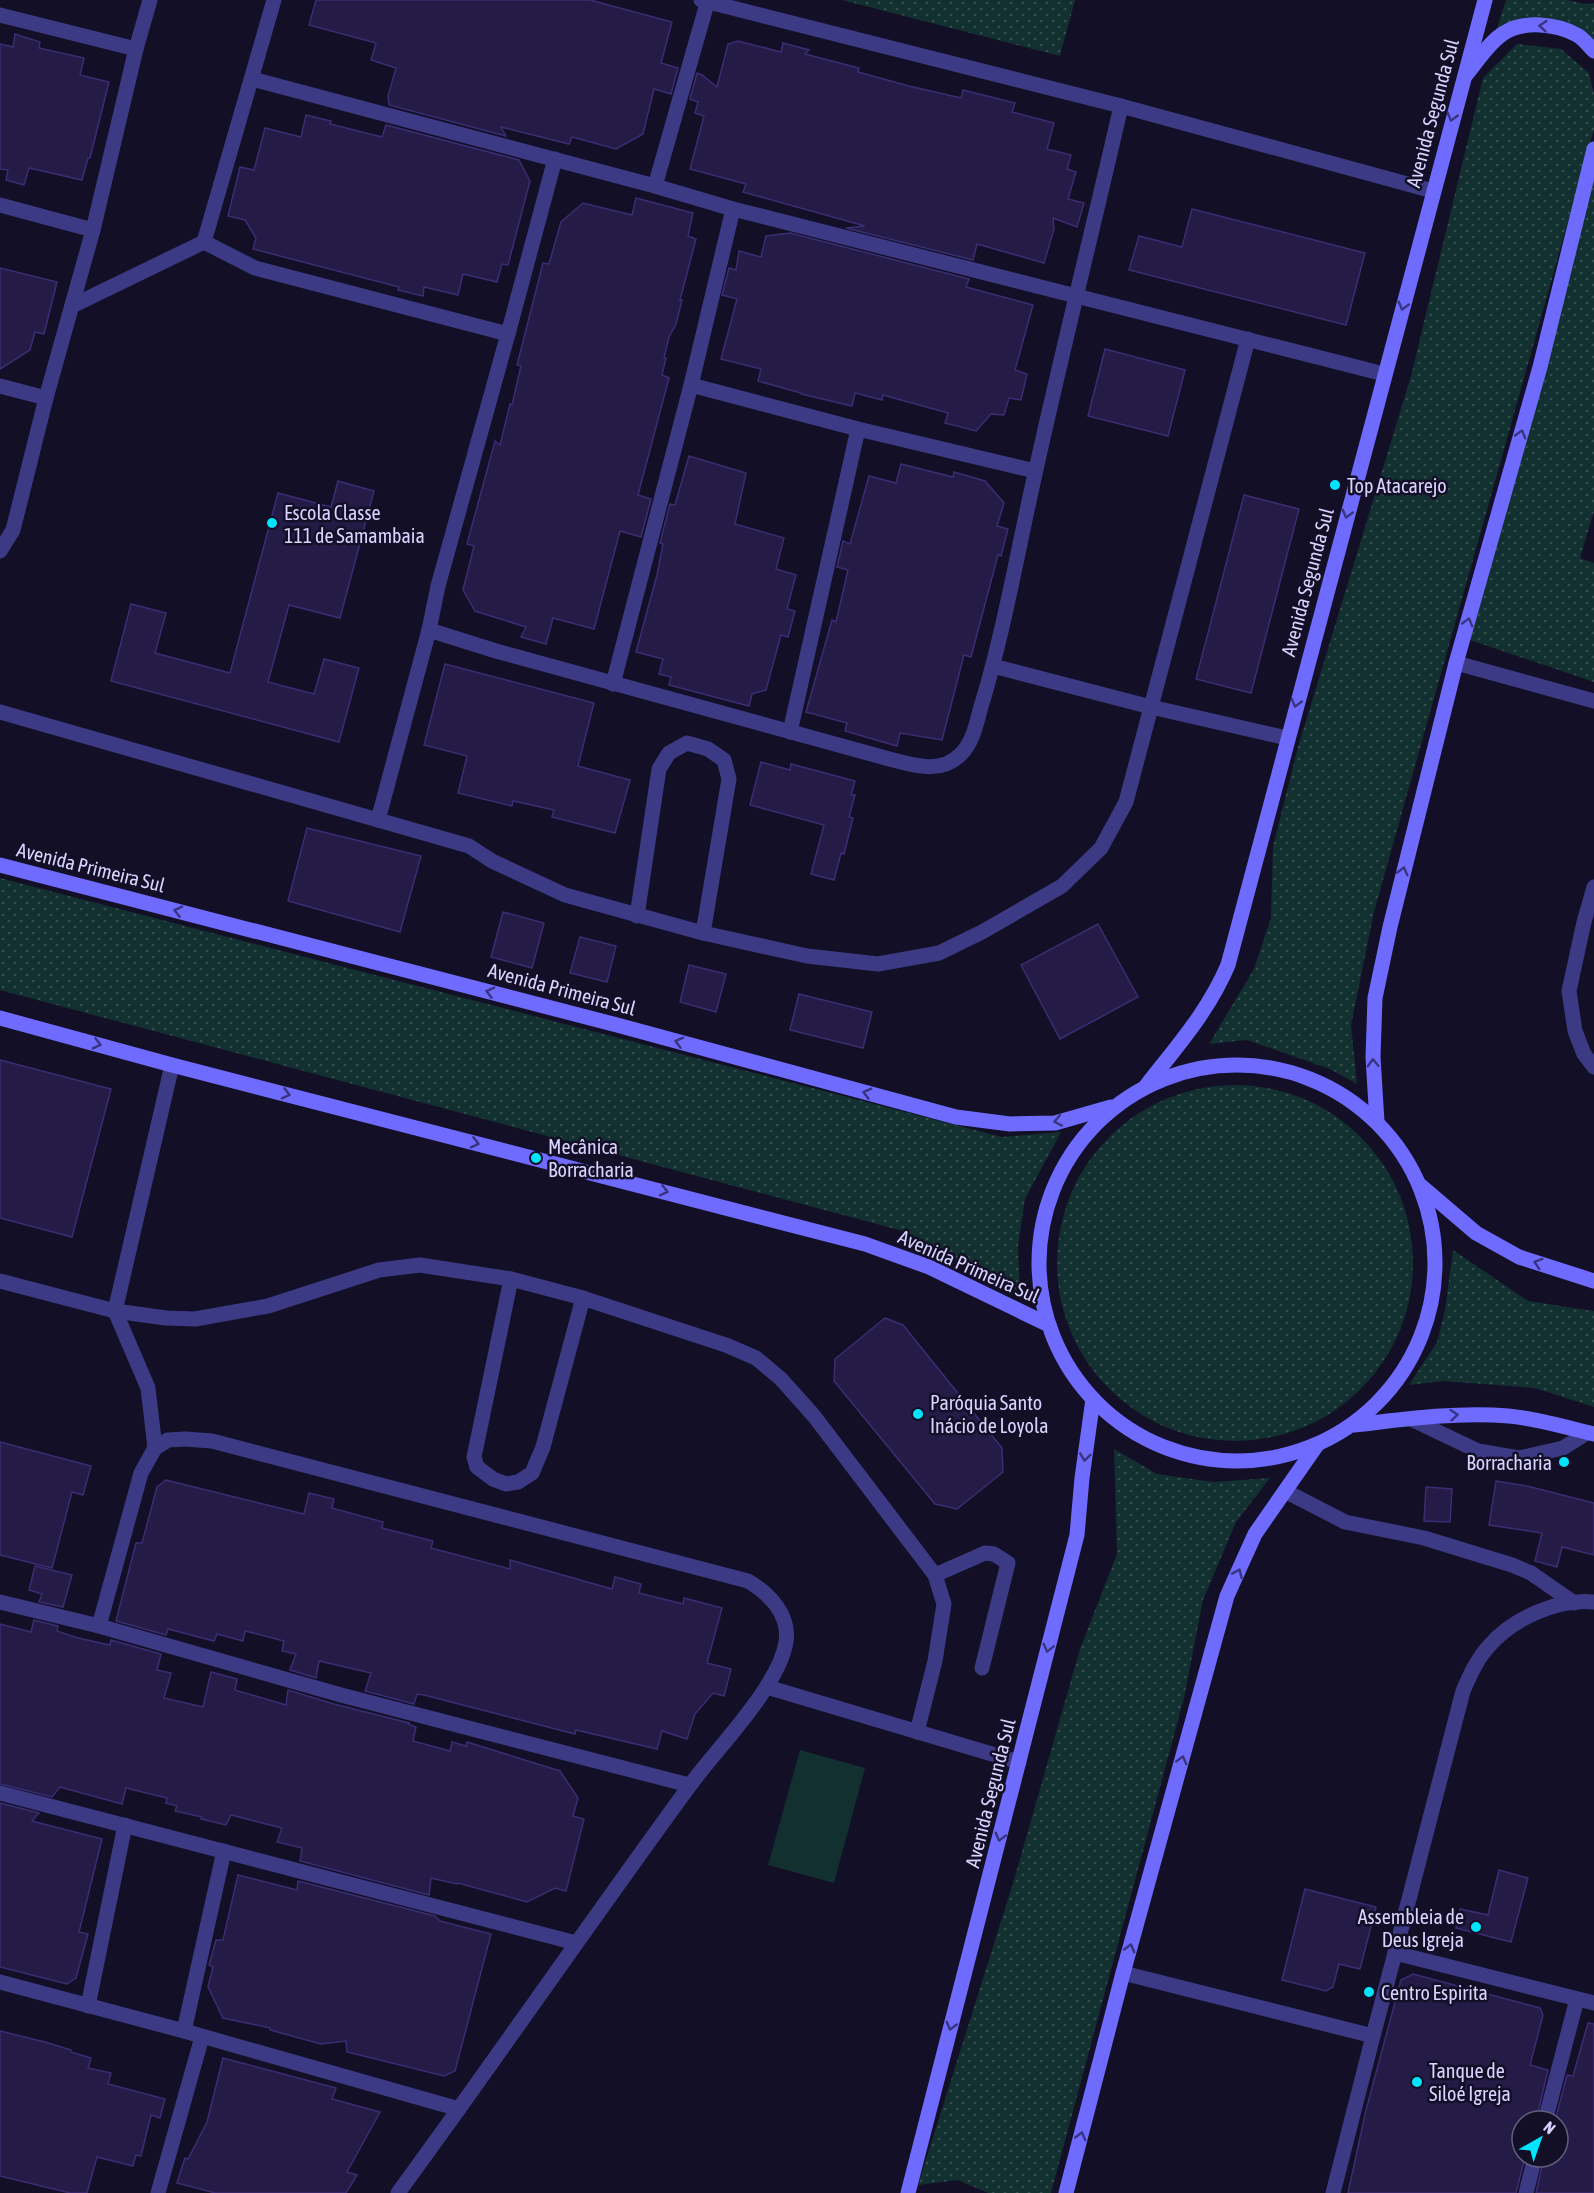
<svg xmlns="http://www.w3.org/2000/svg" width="1594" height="2193" font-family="'Asap Condensed',sans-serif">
<defs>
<pattern id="grass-dots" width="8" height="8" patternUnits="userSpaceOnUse" patternTransform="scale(1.5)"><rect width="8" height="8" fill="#12302f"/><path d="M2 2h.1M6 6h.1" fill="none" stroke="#344d4e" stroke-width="1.8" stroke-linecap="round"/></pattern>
</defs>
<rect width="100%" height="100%" fill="#130f26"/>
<!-- grass -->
<g fill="url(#grass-dots)">
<path d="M 842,0 L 1075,0 L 1060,56 Z"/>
<path d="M 1506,0 L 1567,0 L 1586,4 L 1594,3 L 1594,41 L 1566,22 L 1526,17 L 1496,31 Z"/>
<path d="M 1517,44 L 1561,49 L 1589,73 L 1594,94 L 1594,129 L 1374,912 L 1351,1025 L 1357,1084 L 1330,1069 L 1247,1040 L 1209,1044 L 1254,969 L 1271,918 L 1273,846 L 1298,747 L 1411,376 L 1483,78 Z"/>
<path d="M 1594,180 L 1594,511 L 1580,558 L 1594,563 L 1594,682 L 1470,640 Z"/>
<path d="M 0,878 L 1002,1137 L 1061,1132 L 1025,1199 L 1018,1246 L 1020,1295 L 903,1231 L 0,990 Z"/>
<circle cx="1235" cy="1263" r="178"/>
<path d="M 1453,1250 L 1528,1301 L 1594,1311 L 1594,1407 L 1535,1388 L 1443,1381 L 1409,1385 L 1437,1342 L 1445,1310 Z"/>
<path d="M 1114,1449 L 1157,1474 L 1213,1482 L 1270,1478 L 1236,1522 L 1203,1600 L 1184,1698 L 1051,2193 L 988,2193 L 958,2180 L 918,2185 L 1014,1880 L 1080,1649 L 1117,1554 Z"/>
</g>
<!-- pitch -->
<path fill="#12302f" d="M 800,1750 L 865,1768 L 834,1883 L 768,1865 Z"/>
<!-- building -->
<g fill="#241b47" stroke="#3b2d73" stroke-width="1.5">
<path d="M 316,0 L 590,0 L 672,22 L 661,63 L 678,68 L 671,94 L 654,89 L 643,134 L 616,149 L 572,137 L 569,144 L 501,127 L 506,136 L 389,105 L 388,96 L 396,68 L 371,60 L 376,43 L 309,25 Z"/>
<path d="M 15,34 L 40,42 L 39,48 L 84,58 L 80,75 L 109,82 L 90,158 L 88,158 L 82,180 L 29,168 L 24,185 L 6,180 L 8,170 L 0,169 L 0,44 L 13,47 Z"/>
<path d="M 738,41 L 781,52 L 783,43 L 809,50 L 805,54 L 859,68 L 858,72 L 909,86 L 961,98 L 963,90 L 1015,103 L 1012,112 L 1054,123 L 1047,149 L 1071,155 L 1067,169 L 1076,172 L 1068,199 L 1084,203 L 1077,227 L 1053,218 L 1054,229 L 1044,263 L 977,244 L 973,260 L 846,228 L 865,226 L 743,192 L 746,184 L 690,169 L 704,116 L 695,113 L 698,102 L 690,99 L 697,73 L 702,75 L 717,87 L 728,44 Z"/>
<path d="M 306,115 L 331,121 L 330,124 L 382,137 L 386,125 L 519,160 L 530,181 L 508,265 L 502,264 L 497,282 L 463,274 L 458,295 L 424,287 L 423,296 L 398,290 L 399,287 L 253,249 L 256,238 L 245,220 L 228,216 L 240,167 L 254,170 L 265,128 L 301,137 Z"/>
<path d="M 636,198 L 693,213 L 688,236 L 696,239 L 680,300 L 682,300 L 676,324 L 669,337 L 664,358 L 666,358 L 662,375 L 669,378 L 638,495 L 651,499 L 641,537 L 620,531 L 594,629 L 553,618 L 546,644 L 521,637 L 526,627 L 475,611 L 463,590 L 474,546 L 467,544 L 495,441 L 500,445 L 510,404 L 512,405 L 521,366 L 517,365 L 543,263 L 549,264 L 561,222 L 583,203 L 632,215 Z"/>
<path d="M 1192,209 L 1365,253 L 1346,325 L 1129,270 L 1139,236 L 1182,247 Z"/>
<path d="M 790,233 L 969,279 L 966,287 L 1033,305 L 1015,370 L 1027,374 L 1021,400 L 1009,398 L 1004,415 L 991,414 L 976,431 L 945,423 L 948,413 L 883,395 L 882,400 L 855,393 L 852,406 L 801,394 L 801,393 L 758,381 L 761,369 L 721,359 L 737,299 L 722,295 L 729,268 L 736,270 L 739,251 L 761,257 L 766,236 Z"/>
<path d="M 0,268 L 57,282 L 44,334 L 35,332 L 30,350 L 0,369 Z"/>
<path d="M 1105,349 L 1185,370 L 1168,436 L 1088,416 Z"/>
<path d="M 689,456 L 746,473 L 735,524 L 784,538 L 776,569 L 796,575 L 787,609 L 795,611 L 788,637 L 781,635 L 766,690 L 752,694 L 749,706 L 669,685 L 671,677 L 659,674 L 663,659 L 636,652 L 657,575 L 663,544 L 660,543 L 670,504 L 675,505 Z"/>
<path d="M 901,464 L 953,477 L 954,472 L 985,481 L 1004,503 L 997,526 L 1008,529 L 1001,556 L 998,555 L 971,657 L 964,655 L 942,740 L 900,733 L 897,746 L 845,731 L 847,723 L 806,712 L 832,620 L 836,622 L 848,570 L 837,567 L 843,541 L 850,544 L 869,476 L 896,483 Z"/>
<path d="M 338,481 L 374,491 L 340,618 L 289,605 L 268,682 L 314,694 L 324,659 L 359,668 L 339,742 L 111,681 L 131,604 L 166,613 L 155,653 L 230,673 L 278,493 L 331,507 Z"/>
<path d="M 1244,495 L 1299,509 L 1251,693 L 1196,679 Z"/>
<path d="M 445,664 L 594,703 L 578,766 L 630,780 L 615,833 L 552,817 L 554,810 L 513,801 L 512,806 L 458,793 L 467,756 L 424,745 Z"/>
<path d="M 761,762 L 790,770 L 791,764 L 855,781 L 851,795 L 855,795 L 849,817 L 853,818 L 844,854 L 841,853 L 834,880 L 811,874 L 824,825 L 750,805 Z"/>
<path d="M 307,828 L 421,856 L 400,932 L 288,901 Z"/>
<path d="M 503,912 L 544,923 L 532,968 L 491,957 Z"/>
<path d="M 1098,924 L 1138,997 L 1060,1039 L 1021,965 Z"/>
<path d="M 580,937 L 616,946 L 607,982 L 570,973 Z"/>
<path d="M 689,965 L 726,974 L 716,1012 L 680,1002 Z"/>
<path d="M 799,994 L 872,1012 L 863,1048 L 790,1030 Z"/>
<path d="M 0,1060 L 111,1089 L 72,1237 L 0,1218 Z"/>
<path d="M 885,1318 L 903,1325 L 1002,1448 L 1003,1472 L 957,1509 L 935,1504 L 834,1381 L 835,1359 Z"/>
<path d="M 0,1442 L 91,1466 L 83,1495 L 72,1492 L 52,1568 L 0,1555 Z"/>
<path d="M 166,1480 L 304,1514 L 309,1493 L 334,1499 L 332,1508 L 383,1522 L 382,1528 L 433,1541 L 431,1548 L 510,1569 L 510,1560 L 612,1589 L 615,1577 L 641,1584 L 639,1593 L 683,1604 L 684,1598 L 722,1608 L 707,1663 L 731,1669 L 724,1696 L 713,1693 L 695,1714 L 687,1739 L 662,1731 L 657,1749 L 576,1730 L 575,1734 L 424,1695 L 417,1694 L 414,1704 L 365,1691 L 371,1673 L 319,1661 L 316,1678 L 290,1670 L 296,1654 L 282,1651 L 284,1641 L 245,1631 L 243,1641 L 217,1634 L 214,1641 L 168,1629 L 166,1635 L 116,1621 L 136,1543 L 142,1543 L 157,1487 Z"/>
<path d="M 1496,1481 L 1527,1486 L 1594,1503 L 1594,1555 L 1562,1547 L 1557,1567 L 1535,1561 L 1542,1533 L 1489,1525 Z"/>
<path d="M 1426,1487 L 1452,1489 L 1450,1522 L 1424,1521 Z"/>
<path d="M 35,1566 L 72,1575 L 63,1607 L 39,1602 L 42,1594 L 29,1590 Z"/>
<path d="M 34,1620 L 58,1626 L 57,1631 L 78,1638 L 110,1645 L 111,1640 L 161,1654 L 157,1670 L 171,1673 L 164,1698 L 203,1707 L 211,1672 L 237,1679 L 235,1690 L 286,1705 L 288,1690 L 334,1704 L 409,1723 L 408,1724 L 416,1727 L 413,1741 L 450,1751 L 452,1742 L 466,1746 L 467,1742 L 560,1771 L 578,1798 L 573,1816 L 584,1819 L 566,1891 L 555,1888 L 527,1902 L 458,1883 L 457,1884 L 431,1878 L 429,1895 L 300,1861 L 302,1848 L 277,1842 L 282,1828 L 231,1815 L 226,1825 L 201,1819 L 202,1817 L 175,1811 L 177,1806 L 166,1803 L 167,1798 L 126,1788 L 122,1804 L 60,1787 L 52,1797 L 0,1784 L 0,1624 L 31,1632 Z"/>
<path d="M 0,1803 L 39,1813 L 32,1821 L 102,1839 L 79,1932 L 88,1934 L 76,1978 L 67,1984 L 0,1967 Z"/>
<path d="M 1499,1870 L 1528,1878 L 1511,1942 L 1456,1928 L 1460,1909 L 1488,1915 Z"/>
<path d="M 238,1875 L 297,1890 L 298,1881 L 435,1916 L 440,1921 L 491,1934 L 455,2071 L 444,2076 L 347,2052 L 346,2041 L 321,2044 L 270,2030 L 270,2028 L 223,2018 L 208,1987 L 213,1967 L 209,1965 L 216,1940 L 223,1940 Z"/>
<path d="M 1305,1889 L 1376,1907 L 1360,1969 L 1339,1964 L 1333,1987 L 1326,1991 L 1282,1980 Z"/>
<path d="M 1413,1974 L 1540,2008 L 1543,2015 L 1530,2065 L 1548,2070 L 1536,2121 L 1522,2121 L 1522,2157 L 1525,2157 L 1516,2193 L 1348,2193 L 1366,2110 L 1401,1980 Z"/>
<path d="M 1588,2023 L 1594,2024 L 1594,2193 L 1536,2193 L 1544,2157 L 1558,2157 L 1558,2121 L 1555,2121 L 1567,2075 L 1573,2076 Z"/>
<path d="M 0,2031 L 45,2042 L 71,2050 L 71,2052 L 91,2058 L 88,2068 L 111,2073 L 108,2084 L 165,2099 L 160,2118 L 151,2115 L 141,2156 L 136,2155 L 133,2166 L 97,2157 L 87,2193 L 70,2193 L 0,2176 Z"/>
<path d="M 223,2058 L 336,2088 L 332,2099 L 380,2112 L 347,2172 L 357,2175 L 346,2193 L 215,2193 L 177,2183 L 185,2158 L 188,2159 L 207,2122 Z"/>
</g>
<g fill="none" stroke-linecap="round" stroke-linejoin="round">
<!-- service -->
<g stroke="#3d3a85" stroke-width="15">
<path d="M 637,916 L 659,769 L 669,753 L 687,743 L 708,749 L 724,760 L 729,779 L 703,933"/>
<path d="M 1411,1419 L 1478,1451 L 1519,1458 L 1563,1448 L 1587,1433"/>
<path d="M 1285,1491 L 1345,1522 L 1424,1538 L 1512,1565 L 1531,1573 L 1574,1603"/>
<path d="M 935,1575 L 985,1553 L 994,1554 L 1008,1563 L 982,1668"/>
<path d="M 1395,1953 L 1463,1691 C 1470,1675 1477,1659 1489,1646 C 1512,1619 1558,1598 1594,1602"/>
</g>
<!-- minor -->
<g stroke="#3d3a85" stroke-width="15">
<path d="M 274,0 L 204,242 L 255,268 L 508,334"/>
<path d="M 701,0 L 1121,106 L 1433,191"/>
<path d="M 0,15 L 136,49"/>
<path d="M 252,79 L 655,186 L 733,209 L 1384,374"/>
<path d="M 555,159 L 508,334 L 438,586 L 429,630 L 496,651 L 893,760 C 916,766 942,774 961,754 C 975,740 977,718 983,700 C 1005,626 1018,549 1035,474 C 1062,351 1093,229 1121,106"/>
<path d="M 655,186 L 708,0"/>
<path d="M 0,205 L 93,230"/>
<path d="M 72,306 L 204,242"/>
<path d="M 691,385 L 858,429 L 1035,471"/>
<path d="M 0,386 L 46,398"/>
<path d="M 0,551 L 13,530 L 46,398 L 93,230 L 136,49 L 150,0"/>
<path d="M 1456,663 L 1594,701"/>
<path d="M 993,666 L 1151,707 L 1287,738"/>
<path d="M 613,684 L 691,385 L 733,209"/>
<path d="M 0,712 L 469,846 L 492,861 L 565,895 L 703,933 L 807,956 L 878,964 L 939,953 L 982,932 L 1062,886 L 1101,848 L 1126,802 L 1248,339"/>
<path d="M 790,732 L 858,429"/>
<path d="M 378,820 L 429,630"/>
<path d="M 1594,887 L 1584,922 L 1569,991 L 1575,1031 L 1584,1054 L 1594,1067"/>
<path d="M 511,1279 L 474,1457 L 477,1467 L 493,1479 L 506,1484 L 518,1482 L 532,1473 L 543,1447 L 583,1298"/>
<path d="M 0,1281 L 115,1311 L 166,1318 L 195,1319 L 268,1306 L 379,1270 L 420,1265 L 511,1279 L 583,1298 L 726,1345 L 756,1358 L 781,1379 L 814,1416 L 935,1575 L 944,1604 L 935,1661 L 917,1732"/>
<path d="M 155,1448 L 148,1388 L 115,1311 L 172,1065"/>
<path d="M 0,1602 L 99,1626 L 341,1695 L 689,1785"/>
<path d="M 99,1626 L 141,1473 L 155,1448 L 168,1440 L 185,1439 L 212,1441 L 748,1581 C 770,1594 790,1615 786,1642 C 779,1687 715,1750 688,1788 C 590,1922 496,2059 398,2193"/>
<path d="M 767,1687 L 1019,1762"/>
<path d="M 0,1793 L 576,1943"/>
<path d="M 1123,1973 L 1373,2036 L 1333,2193"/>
<path d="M 0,1982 L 184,2031 L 459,2109"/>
<path d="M 88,2006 L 125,1825"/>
<path d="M 184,2031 L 224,1851"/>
<path d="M 1373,2036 L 1395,1953 L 1594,2003"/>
<path d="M 1545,2121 L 1577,1999"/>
<path d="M 158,2193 L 202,2037"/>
<path d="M 1526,2193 L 1535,2157"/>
</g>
<!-- secondary -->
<g stroke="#6f6bff" stroke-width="15">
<path d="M 1466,75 C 1477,62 1489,42 1504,33 C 1524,20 1557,24 1577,35 C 1583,38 1589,46 1594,51"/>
<path d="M 0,865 L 617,1025 L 956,1117 L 1010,1124 L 1055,1123 L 1111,1107"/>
<path d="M 0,1018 L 172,1065 L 865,1244 L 929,1267 L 1049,1325"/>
<circle cx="1237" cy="1263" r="198"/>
<path d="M 1146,1086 C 1177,1046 1208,1012 1228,965 L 1485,0"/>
<path d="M 1377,1122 L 1373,1057 L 1375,998 L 1390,927 L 1456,663 L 1540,367 L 1594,149"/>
<path d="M 1421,1186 L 1476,1233 L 1519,1257 L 1594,1281"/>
<path d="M 1354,1425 C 1400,1420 1447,1413 1493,1415 C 1528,1416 1561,1426 1594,1434"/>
<path d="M 908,2193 L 1077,1535 L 1082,1478 L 1093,1399"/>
<path d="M 1066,2193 L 1123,1973 L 1227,1596 L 1255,1534 L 1317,1445"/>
</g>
</g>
<!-- one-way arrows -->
<defs><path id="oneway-chevron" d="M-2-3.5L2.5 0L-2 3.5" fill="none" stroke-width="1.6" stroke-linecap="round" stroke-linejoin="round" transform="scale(1.5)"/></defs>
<g stroke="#38347d">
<use href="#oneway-chevron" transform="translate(1543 26) rotate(-175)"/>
<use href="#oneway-chevron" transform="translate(1452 117) rotate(105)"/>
<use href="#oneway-chevron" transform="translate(1403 306) rotate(105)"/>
<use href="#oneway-chevron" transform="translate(1521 434) rotate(-74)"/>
<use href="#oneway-chevron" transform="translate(1347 514) rotate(105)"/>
<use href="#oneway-chevron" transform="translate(1468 622) rotate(-74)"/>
<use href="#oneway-chevron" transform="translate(1296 703) rotate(105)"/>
<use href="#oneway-chevron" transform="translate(1403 871) rotate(-76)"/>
<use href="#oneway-chevron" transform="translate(178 911) rotate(-166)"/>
<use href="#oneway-chevron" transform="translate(490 992) rotate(-165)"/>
<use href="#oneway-chevron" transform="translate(679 1042) rotate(-165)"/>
<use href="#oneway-chevron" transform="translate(97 1044) rotate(15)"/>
<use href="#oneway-chevron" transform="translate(1373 1063) rotate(-92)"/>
<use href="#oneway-chevron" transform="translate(867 1093) rotate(-165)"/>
<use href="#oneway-chevron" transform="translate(286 1094) rotate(14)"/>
<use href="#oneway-chevron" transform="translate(1058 1121) rotate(169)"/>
<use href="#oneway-chevron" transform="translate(475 1143) rotate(14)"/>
<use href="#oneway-chevron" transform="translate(664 1191) rotate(14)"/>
<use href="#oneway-chevron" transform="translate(1538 1263) rotate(-162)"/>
<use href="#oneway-chevron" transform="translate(1454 1415) rotate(-5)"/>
<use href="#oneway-chevron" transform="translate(1085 1457) rotate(98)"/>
<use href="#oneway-chevron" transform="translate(1238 1573) rotate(-66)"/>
<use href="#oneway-chevron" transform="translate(1048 1648) rotate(104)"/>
<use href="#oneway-chevron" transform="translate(1182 1760) rotate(-75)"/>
<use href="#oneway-chevron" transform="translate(1000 1837) rotate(105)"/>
<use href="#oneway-chevron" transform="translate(1130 1948) rotate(-75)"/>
<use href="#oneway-chevron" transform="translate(951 2026) rotate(105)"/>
<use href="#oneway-chevron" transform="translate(1081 2136) rotate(-75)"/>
</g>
<!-- markers -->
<g fill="#00e5ff" stroke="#130f26" stroke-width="2">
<circle cx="1335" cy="485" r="6"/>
<circle cx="272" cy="523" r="6"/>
<circle cx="536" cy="1158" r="6"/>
<circle cx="918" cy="1414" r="6"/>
<circle cx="1564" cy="1462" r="6"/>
<circle cx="1476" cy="1927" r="6"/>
<circle cx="1369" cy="1992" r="6"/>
<circle cx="1417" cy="2082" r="6"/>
</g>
<g text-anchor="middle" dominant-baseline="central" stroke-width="5" stroke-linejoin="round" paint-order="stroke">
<!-- street labels -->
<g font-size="20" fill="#d9d4ff" stroke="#130f26">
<text transform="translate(1432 113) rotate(-75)">Avenida Segunda Sul</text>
<text transform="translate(1307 582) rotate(-75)">Avenida Segunda Sul</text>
<text transform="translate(91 867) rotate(14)">Avenida Primeira Sul</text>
<text transform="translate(562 989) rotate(15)">Avenida Primeira Sul</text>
<text transform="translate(969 1266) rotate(24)">Avenida Primeira Sul</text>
<text transform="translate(990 1793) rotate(-76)">Avenida Segunda Sul</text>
</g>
<!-- poi labels -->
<g font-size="20" fill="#d9d4ff" stroke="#130f26" text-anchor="start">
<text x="1347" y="485">Top Atacarejo</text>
<text x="284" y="512">Escola Classe<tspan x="284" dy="23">111 de Samambaia</tspan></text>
<text x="548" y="1146">Mecânica<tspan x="548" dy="23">Borracharia</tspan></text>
<text x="930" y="1402">Paróquia Santo<tspan x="930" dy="23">Inácio de Loyola</tspan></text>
<text x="1552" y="1462" text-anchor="end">Borracharia</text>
<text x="1464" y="1916" text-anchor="end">Assembleia de<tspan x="1464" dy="23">Deus Igreja</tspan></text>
<text x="1381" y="1992">Centro Espirita</text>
<text x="1429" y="2070">Tanque de<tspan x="1429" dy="23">Siloé Igreja</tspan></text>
</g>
</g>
<!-- north arrow -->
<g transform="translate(1540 2139) rotate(40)"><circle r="28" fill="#130f26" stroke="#625e7d" stroke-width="1.5"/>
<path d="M0-4.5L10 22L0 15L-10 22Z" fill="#00e5ff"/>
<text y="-9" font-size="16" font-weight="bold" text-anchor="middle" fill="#d9d4ff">N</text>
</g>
</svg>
